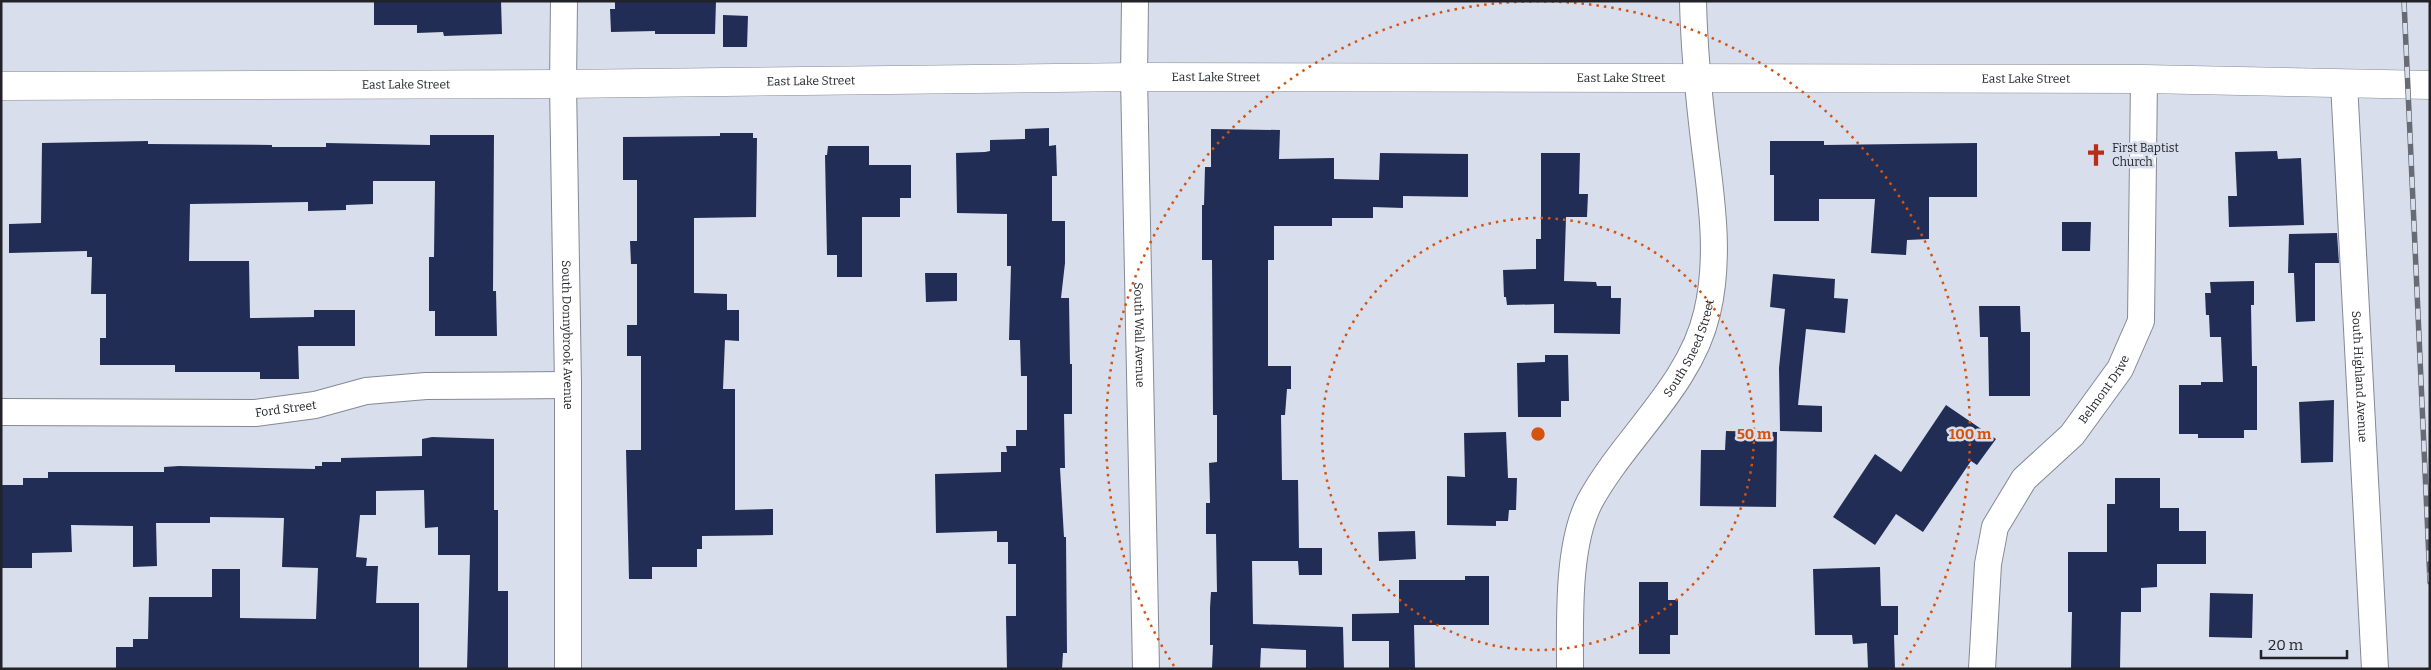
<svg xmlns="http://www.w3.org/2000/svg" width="2431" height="670" font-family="Bitter,serif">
<rect width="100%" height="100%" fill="#d9deec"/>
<!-- building -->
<g fill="#212d54">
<path d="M 374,1 L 501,1 L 502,34 L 444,36 L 443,32 L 417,33 L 417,25 L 374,25 Z"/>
<path d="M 615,1 L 716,1 L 715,34 L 655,34 L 655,31 L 611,32 L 610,9 L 615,9 Z"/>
<path d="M 723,15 L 748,16 L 747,47 L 723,47 Z"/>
<path d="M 1049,128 L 1049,146 L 1056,145 L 1057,176 L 1052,176 L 1052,221 L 1065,221 L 1065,263 L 1061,298 L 1069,298 L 1070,364 L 1072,364 L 1072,414 L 1064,414 L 1065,468 L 1060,468 L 1064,537 L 1066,537 L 1067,653 L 1063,653 L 1062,669 L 1007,669 L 1006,616 L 1016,616 L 1016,564 L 1008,564 L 1008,542 L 997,542 L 997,531 L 936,533 L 935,474 L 1001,472 L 1001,452 L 1007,452 L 1006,446 L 1016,446 L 1016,430 L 1027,430 L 1027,376 L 1021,376 L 1020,340 L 1009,340 L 1011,266 L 1007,266 L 1007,214 L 957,213 L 956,153 L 985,152 L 990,151 L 990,140 L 1025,139 L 1025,129 Z"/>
<path d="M 1211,129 L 1280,130 L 1279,159 L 1334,158 L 1334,179 L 1379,180 L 1380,153 L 1468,154 L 1468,197 L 1403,196 L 1403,208 L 1373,207 L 1373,218 L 1332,218 L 1332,226 L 1274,226 L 1274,260 L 1268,260 L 1268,366 L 1291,366 L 1291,389 L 1287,389 L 1285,415 L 1281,415 L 1282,480 L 1298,480 L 1299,548 L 1322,548 L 1322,575 L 1299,575 L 1298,561 L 1252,561 L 1253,624 L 1343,627 L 1344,669 L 1306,669 L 1306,650 L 1261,648 L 1260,669 L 1212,669 L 1213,645 L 1210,645 L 1210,608 L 1211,592 L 1217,592 L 1216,534 L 1206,534 L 1206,503 L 1210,503 L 1209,463 L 1217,462 L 1217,415 L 1213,415 L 1212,260 L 1202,260 L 1202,205 L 1204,205 L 1205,167 L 1211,167 Z"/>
<path d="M 720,133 L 753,133 L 753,138 L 757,138 L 756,217 L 694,218 L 694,293 L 727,294 L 727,310 L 739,310 L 739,341 L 725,340 L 723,389 L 735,389 L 735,510 L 773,509 L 773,535 L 702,536 L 702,549 L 697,549 L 697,567 L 652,567 L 652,579 L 629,579 L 626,450 L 641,450 L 641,356 L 627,356 L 627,325 L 637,325 L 637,264 L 631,264 L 630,241 L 637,241 L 637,180 L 623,180 L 623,137 L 720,136 Z"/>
<path d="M 430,135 L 494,135 L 493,291 L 496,291 L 497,336 L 435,336 L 435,311 L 429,311 L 429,257 L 434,257 L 435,181 L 373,181 L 373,204 L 346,205 L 346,210 L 308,211 L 308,202 L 190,204 L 189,261 L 249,261 L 250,318 L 314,317 L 314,310 L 355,310 L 355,346 L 298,346 L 299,379 L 260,379 L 260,372 L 175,372 L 175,365 L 100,365 L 100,338 L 106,338 L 106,294 L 91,294 L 92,257 L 87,257 L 87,251 L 9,253 L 9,224 L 41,223 L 42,143 L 148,141 L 148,144 L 272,145 L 272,147 L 326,147 L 326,143 L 430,145 Z"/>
<path d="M 1770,141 L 1824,141 L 1824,145 L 1977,143 L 1977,197 L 1929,197 L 1929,239 L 1907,240 L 1906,255 L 1871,253 L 1875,199 L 1819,199 L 1819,221 L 1774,221 L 1774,175 L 1770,175 Z"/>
<path d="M 828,146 L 869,146 L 869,165 L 911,165 L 911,198 L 900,198 L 900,217 L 862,217 L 862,277 L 837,277 L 837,255 L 827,255 L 825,155 L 827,155 Z"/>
<path d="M 2277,151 L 2278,159 L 2301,158 L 2304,225 L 2229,227 L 2228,196 L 2237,196 L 2235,152 Z"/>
<path d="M 1541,153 L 1580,153 L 1579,194 L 1588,194 L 1587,217 L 1566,217 L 1564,281 L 1596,282 L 1597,286 L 1611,286 L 1611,298 L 1621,298 L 1620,334 L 1554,333 L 1554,304 L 1507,305 L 1506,297 L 1504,297 L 1503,270 L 1536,269 L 1536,239 L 1541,239 Z"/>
<path d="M 2062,222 L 2091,222 L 2090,251 L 2062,251 Z"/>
<path d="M 2337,233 L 2339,263 L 2315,263 L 2315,321 L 2296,322 L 2294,273 L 2288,273 L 2289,234 Z"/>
<path d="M 925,273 L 957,273 L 957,301 L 926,302 Z"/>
<path d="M 1773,274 L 1835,279 L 1834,298 L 1848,299 L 1845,333 L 1806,329 L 1798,405 L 1822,406 L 1822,432 L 1780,431 L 1779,368 L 1785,309 L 1770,307 Z"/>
<path d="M 2254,281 L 2254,305 L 2251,305 L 2252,366 L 2257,366 L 2257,430 L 2244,430 L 2244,438 L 2198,438 L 2198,434 L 2179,434 L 2179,385 L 2201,385 L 2201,382 L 2223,382 L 2221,337 L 2210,337 L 2209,315 L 2206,315 L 2205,293 L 2211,293 L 2210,282 Z"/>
<path d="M 1979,306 L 2020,306 L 2021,332 L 2030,332 L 2030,396 L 1989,396 L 1988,337 L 1980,337 Z"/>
<path d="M 1545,355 L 1568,355 L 1569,401 L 1561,401 L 1561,417 L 1518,417 L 1517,363 L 1545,362 Z"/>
<path d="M 2334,400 L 2333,462 L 2301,463 L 2299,402 Z"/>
<path d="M 1946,405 L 1996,439 L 1977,465 L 1971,461 L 1923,532 L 1896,514 L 1875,545 L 1833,517 L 1875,454 L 1901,472 Z"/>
<path d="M 1726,431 L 1777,432 L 1776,507 L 1700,506 L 1701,450 L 1725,450 Z"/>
<path d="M 1506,432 L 1508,478 L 1517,478 L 1516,510 L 1509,510 L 1508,521 L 1496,521 L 1496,526 L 1447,525 L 1447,476 L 1465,477 L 1464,433 Z"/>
<path d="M 432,437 L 494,439 L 494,510 L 498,510 L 498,591 L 508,591 L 508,669 L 467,669 L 470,555 L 438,555 L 438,527 L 425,528 L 424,490 L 376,491 L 376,515 L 360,515 L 356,557 L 367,558 L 366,566 L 378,566 L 376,603 L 419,603 L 419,669 L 116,669 L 116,647 L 133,647 L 133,639 L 148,639 L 149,597 L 212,597 L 212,569 L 240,569 L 240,618 L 316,619 L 318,568 L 282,567 L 284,518 L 210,517 L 210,523 L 156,523 L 157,566 L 133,567 L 133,526 L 71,525 L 72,552 L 32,553 L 32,568 L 1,568 L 1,485 L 23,485 L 23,478 L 48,478 L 48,472 L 164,472 L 164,467 L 179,466 L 315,469 L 315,466 L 322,466 L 322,462 L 341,462 L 341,458 L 422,456 L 422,439 Z"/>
<path d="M 2115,478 L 2160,478 L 2160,508 L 2179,508 L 2179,531 L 2206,531 L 2206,564 L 2157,564 L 2157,587 L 2141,588 L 2141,612 L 2121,612 L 2120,669 L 2071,669 L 2072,612 L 2068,612 L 2068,552 L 2107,552 L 2107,504 L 2115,504 Z"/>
<path d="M 1415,531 L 1416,559 L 1379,561 L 1378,532 Z"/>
<path d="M 1880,567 L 1881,606 L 1898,606 L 1898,635 L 1894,635 L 1895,669 L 1868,669 L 1867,643 L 1853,644 L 1852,635 L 1815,635 L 1813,569 Z"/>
<path d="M 1465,576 L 1489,576 L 1489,625 L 1414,625 L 1415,669 L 1389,669 L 1389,641 L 1352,641 L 1352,614 L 1399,613 L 1399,580 L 1465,580 Z"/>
<path d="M 1639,582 L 1668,582 L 1668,600 L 1678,600 L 1678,635 L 1670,635 L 1670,654 L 1639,654 Z"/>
<path d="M 2210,593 L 2253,594 L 2252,638 L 2209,637 Z"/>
</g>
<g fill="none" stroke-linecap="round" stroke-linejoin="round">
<defs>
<g id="minor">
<path id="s1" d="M 564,1 L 563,84 L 568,385 L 568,669"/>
<path id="s2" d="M 1135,1 L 1134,77 L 1146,669"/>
<path id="s3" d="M 2344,83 L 2375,669"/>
<path id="s4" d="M 1,412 L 255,413 L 315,405 L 366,391 L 426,386 L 568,385"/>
<path id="s5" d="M 1570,669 C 1570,620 1567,545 1590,501 C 1625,437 1690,386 1707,313 C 1720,259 1712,203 1705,148 C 1699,99 1694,51 1693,1"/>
<path id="s6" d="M 1982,669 L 1988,564 L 1995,527 L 2024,479 L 2072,435 L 2120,369 L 2141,321 L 2144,79"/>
</g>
<g id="tertiary">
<path id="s7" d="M 1,86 L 563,84 L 1134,77 L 2144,79 L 2430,85"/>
</g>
</defs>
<!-- minor casing -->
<use href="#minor" stroke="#848995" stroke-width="28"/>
<!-- tertiary casing -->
<use href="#tertiary" stroke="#848995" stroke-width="29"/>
<!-- minor -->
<use href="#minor" stroke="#fff" stroke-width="26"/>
<!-- tertiary -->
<use href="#tertiary" stroke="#fff" stroke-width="28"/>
<defs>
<path id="rail" d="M 2404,1 L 2430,582"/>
</defs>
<!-- rail casing -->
<use href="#rail" stroke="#686b73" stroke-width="5.5"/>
<!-- rail -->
<use href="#rail" stroke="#d9deec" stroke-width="4" stroke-dasharray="11" stroke-linecap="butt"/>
</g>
<!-- distance rings -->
<g fill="none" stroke="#d4540f" stroke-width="2.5" stroke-dasharray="2.5 5">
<circle cx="1538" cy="434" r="216"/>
<path d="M1174 666A432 432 0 1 1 1902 666"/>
</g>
<!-- icons -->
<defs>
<symbol id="church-bare" viewBox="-9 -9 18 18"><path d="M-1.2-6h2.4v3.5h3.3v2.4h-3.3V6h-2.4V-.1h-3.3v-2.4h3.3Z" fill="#b92d1b" stroke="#d9deec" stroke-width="2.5" paint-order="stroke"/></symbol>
</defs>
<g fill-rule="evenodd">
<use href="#church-bare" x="2080" y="139" width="32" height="32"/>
</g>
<g text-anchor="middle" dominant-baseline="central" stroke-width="5" stroke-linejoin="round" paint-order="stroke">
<!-- street labels -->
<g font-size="12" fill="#212328" stroke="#d9deec">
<text stroke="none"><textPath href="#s7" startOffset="1215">East Lake Street</textPath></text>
<text stroke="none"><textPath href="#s7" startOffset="1620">East Lake Street</textPath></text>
<text stroke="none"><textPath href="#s7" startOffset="2025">East Lake Street</textPath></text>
<text stroke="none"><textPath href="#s7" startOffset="810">East Lake Street</textPath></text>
<text stroke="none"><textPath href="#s7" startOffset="405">East Lake Street</textPath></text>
<text stroke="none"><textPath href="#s1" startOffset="334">South Donnybrook Avenue</textPath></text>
<text stroke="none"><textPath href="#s2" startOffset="334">South Wall Avenue</textPath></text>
<text stroke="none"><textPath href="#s5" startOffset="354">South Sneed Street</textPath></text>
<text stroke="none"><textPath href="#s3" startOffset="294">South Highland Avenue</textPath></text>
<text stroke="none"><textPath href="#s6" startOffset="320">Belmont Drive</textPath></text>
<text stroke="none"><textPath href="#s4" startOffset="285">Ford Street</textPath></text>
</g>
<!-- poi labels -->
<g font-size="12" fill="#212328" stroke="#d9deec" text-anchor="start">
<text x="2112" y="148">First Baptist<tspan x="2112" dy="14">Church</tspan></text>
</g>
</g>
<circle cx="1538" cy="434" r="8" fill="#d4540f" stroke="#d9deec" stroke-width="2.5"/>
<g font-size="15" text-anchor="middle" font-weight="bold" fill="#d4540f" stroke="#d9deec" stroke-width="5" stroke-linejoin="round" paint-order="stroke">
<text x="1754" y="439">50 m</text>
<text x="1970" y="439">100 m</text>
</g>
<!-- border -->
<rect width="2431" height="670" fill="none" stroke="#212328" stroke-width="5"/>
<!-- scale -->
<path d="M2261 650v8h86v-8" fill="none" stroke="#212328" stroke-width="2.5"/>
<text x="2268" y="650" font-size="15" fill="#212328" stroke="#d9deec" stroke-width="4" paint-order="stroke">20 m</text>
</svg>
